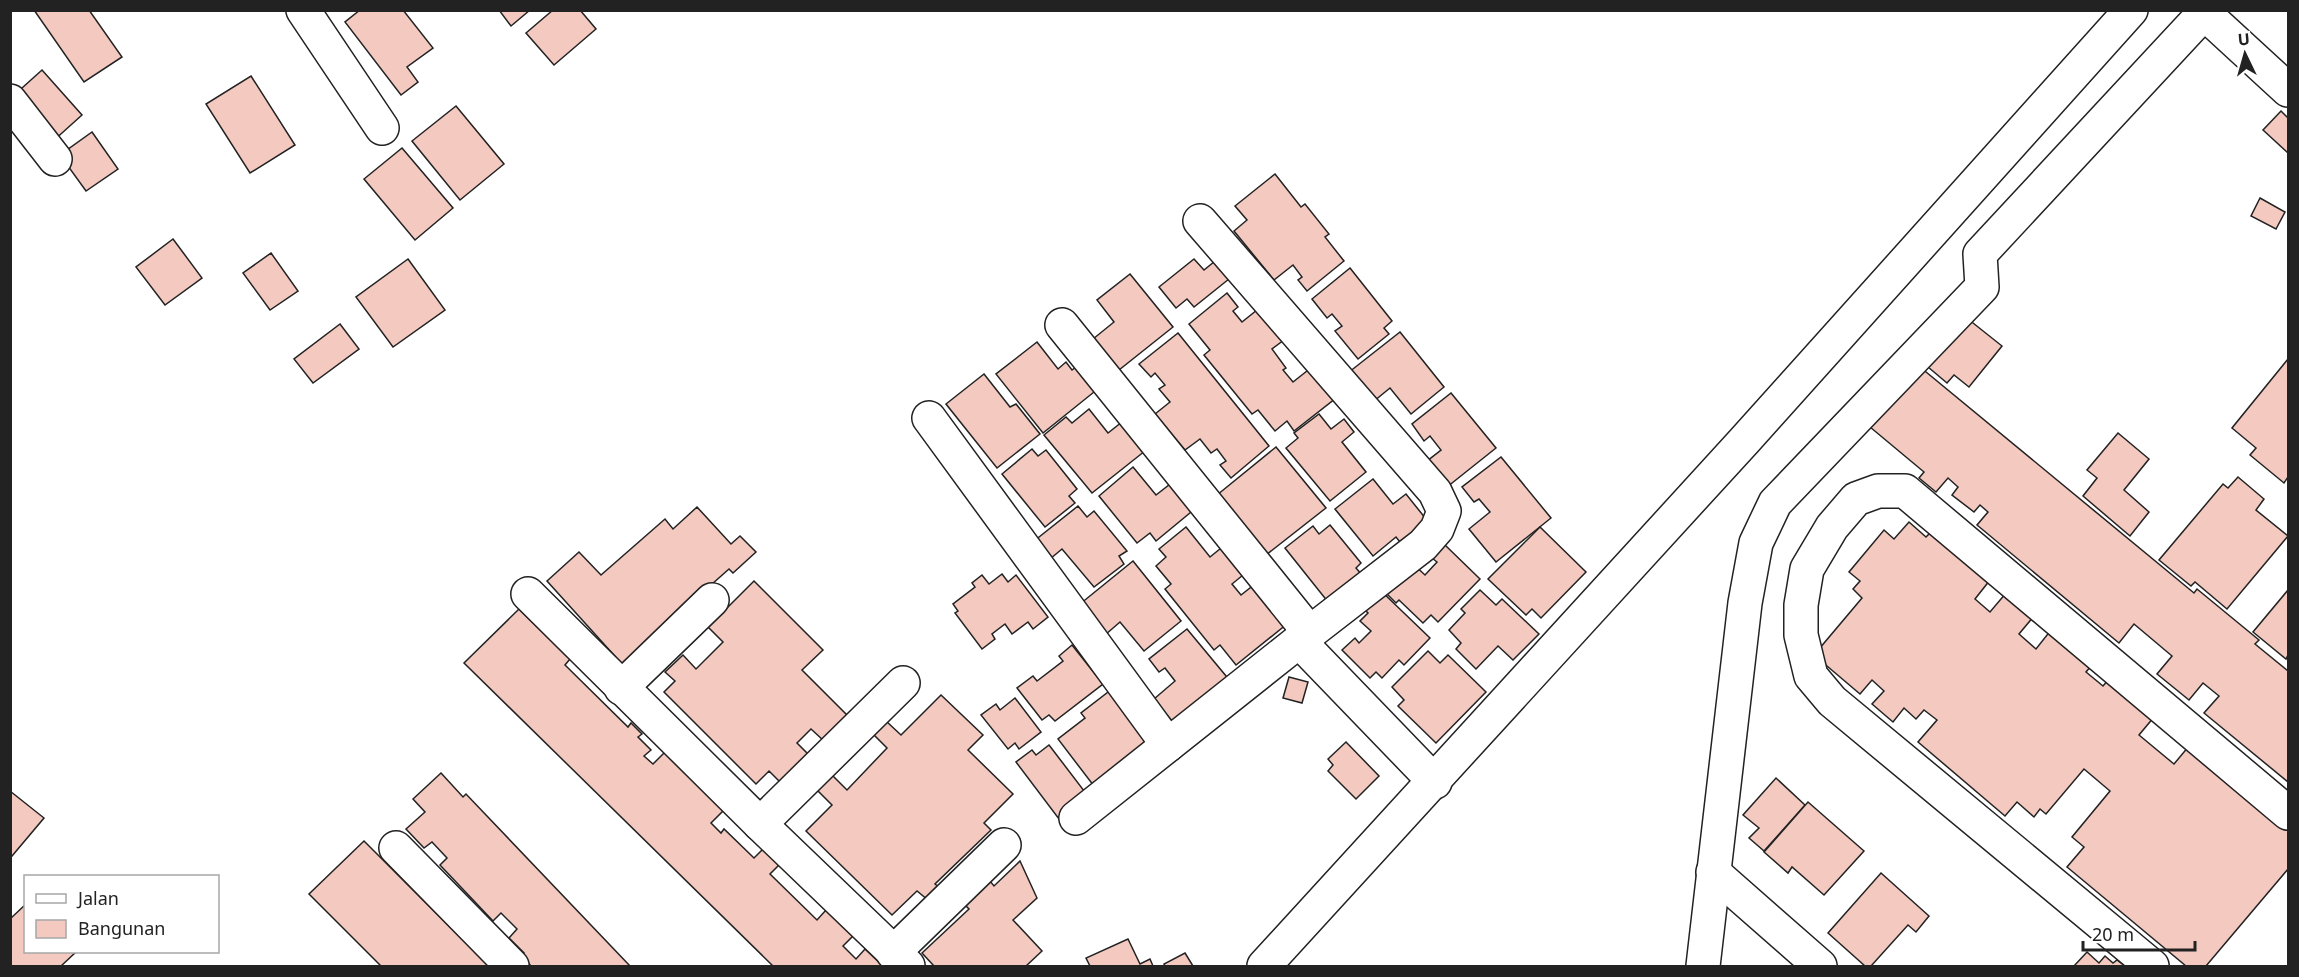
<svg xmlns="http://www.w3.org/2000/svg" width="2299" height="977" font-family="'Noto Sans',sans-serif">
<rect width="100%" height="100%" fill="#fff"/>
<!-- building -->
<g fill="#f3c9c0" stroke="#222" stroke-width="1.5">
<path d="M 34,10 L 89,10 L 122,57 L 84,82 Z"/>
<path d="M 360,10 L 403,10 L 433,48 L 407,67 L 418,82 L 401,95 L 345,22 Z"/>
<path d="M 499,10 L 530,10 L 511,26 Z"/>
<path d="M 553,10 L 580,10 L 596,29 L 554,65 L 526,33 Z"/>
<path d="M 42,70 L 82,115 L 52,142 L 12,97 Z"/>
<path d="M 251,76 L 295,145 L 250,173 L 206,104 Z"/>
<path d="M 456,106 L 504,164 L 460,200 L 412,141 Z"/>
<path d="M 2281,111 L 2288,118 L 2288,153 L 2263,130 Z"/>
<path d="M 92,132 L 118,169 L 86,191 L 60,155 Z"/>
<path d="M 402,148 L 453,208 L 415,240 L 364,179 Z"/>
<path d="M 1275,174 L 1301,207 L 1305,204 L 1329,234 L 1325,237 L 1344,261 L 1307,291 L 1298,280 L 1302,277 L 1293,265 L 1274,280 L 1234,231 L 1247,220 L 1235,206 Z"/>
<path d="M 2260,198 L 2285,212 L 2276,229 L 2251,216 Z"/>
<path d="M 173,239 L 202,278 L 165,305 L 136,267 Z"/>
<path d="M 271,253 L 298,291 L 270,310 L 243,273 Z"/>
<path d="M 1220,257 L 1234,275 L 1194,307 L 1187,299 L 1176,308 L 1159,287 L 1194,259 L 1204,270 Z"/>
<path d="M 408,259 L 445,310 L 393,347 L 356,297 Z"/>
<path d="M 1350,268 L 1392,321 L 1384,328 L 1389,334 L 1358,359 L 1335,331 L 1342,326 L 1332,314 L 1327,318 L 1312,299 Z"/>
<path d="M 1130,274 L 1173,327 L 1119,370 L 1093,339 L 1114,322 L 1097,300 Z"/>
<path d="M 1227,293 L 1238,307 L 1233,311 L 1242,322 L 1262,306 L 1288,337 L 1272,349 L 1286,368 L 1283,370 L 1293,382 L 1312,367 L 1336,398 L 1294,431 L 1287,421 L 1275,431 L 1258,410 L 1252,414 L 1204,355 L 1210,350 L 1189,324 Z"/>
<path d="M 1968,319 L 2002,346 L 1969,387 L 1954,375 L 1947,383 L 1928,367 Z"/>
<path d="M 340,324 L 359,349 L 313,383 L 294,359 Z"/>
<path d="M 1400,332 L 1444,387 L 1411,414 L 1390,388 L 1368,406 L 1344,376 Z"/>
<path d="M 1178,333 L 1269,446 L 1231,478 L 1220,465 L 1226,461 L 1217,449 L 1211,453 L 1200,439 L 1185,450 L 1155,414 L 1170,402 L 1159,389 L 1165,385 L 1155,373 L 1151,377 L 1139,364 Z"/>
<path d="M 1037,342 L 1058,369 L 1066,362 L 1072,370 L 1080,364 L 1099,388 L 1043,433 L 996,374 Z"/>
<path d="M 2288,359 L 2288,477 L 2284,483 L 2250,455 L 2256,448 L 2232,428 Z"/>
<path d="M 1920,367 L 2194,593 L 2197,589 L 2259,640 L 2255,644 L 2288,671 L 2288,782 L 2204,713 L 2219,696 L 2203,683 L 2189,700 L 2157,674 L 2172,656 L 2134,624 L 2119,643 L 1977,525 L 1988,512 L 1980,505 L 1974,512 L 1952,495 L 1958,487 L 1948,478 L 1936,492 L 1919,478 L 1924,472 L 1870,427 Z"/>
<path d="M 984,374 L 1010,407 L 1016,404 L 1040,434 L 997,468 L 946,404 Z"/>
<path d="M 1451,393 L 1496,448 L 1442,491 L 1422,465 L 1441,450 L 1430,436 L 1424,441 L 1412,424 Z"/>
<path d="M 1089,409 L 1108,433 L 1127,418 L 1150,447 L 1092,493 L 1044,435 L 1066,417 L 1072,423 Z"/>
<path d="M 1319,414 L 1331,429 L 1344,419 L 1354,432 L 1342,442 L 1366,472 L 1330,501 L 1286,448 L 1298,438 L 1294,433 Z"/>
<path d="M 2118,433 L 2149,459 L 2124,490 L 2149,512 L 2130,536 L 2083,496 L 2097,478 L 2087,470 Z"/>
<path d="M 1276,447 L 1326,508 L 1266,555 L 1217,495 Z"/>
<path d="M 1032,449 L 1038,456 L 1046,450 L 1077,489 L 1069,496 L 1075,503 L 1045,527 L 1002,474 Z"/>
<path d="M 1501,457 L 1551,518 L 1496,562 L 1469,529 L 1490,512 L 1479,499 L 1474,502 L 1462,487 Z"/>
<path d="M 1133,467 L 1156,495 L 1174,481 L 1196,508 L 1156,541 L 1150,533 L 1137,543 L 1099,496 Z"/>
<path d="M 2238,477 L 2264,499 L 2256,510 L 2288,536 L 2227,609 L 2195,582 L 2191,586 L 2159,560 L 2223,484 L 2228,488 Z"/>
<path d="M 1373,479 L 1393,504 L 1406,494 L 1430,524 L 1400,542 L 1396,537 L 1373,556 L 1335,509 Z"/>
<path d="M 1078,506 L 1087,517 L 1094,511 L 1127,551 L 1119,556 L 1124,564 L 1094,587 L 1062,549 L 1044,564 L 1029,545 Z"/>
<path d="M 697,507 L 731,544 L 740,536 L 756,552 L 733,573 L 729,569 L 622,664 L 547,581 L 579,552 L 601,575 L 665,519 L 673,529 Z"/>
<path d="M 1909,522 L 1926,537 L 1932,531 L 1990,580 L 1975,599 L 1990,612 L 2006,593 L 2034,616 L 2019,634 L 2036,649 L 2051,630 L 2092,665 L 2086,672 L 2103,686 L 2109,679 L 2154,717 L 2139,735 L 2174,764 L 2189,746 L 2288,829 L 2288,869 L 2206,966 L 2186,966 L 2067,867 L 2084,847 L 2072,837 L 2110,791 L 2084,769 L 2046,814 L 2040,809 L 2034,817 L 2017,802 L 2005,816 L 1918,742 L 1937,720 L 1924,710 L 1916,719 L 1904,708 L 1893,722 L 1872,704 L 1884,691 L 1872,680 L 1860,694 L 1814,655 L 1862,598 L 1853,589 L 1860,581 L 1849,572 L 1884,530 L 1894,539 Z"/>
<path d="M 1330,525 L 1361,563 L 1356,568 L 1362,575 L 1328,602 L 1285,548 L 1313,526 L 1319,534 Z"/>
<path d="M 1186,527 L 1210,557 L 1226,544 L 1248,571 L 1232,584 L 1241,595 L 1255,584 L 1287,624 L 1236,665 L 1220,645 L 1214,650 L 1165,589 L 1171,584 L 1156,566 L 1166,557 L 1159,549 Z"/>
<path d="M 1540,527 L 1586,572 L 1541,618 L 1532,609 L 1526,615 L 1488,579 Z"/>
<path d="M 1445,545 L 1480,579 L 1438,622 L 1431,615 L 1423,623 L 1399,600 L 1396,603 L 1382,589 L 1410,561 L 1425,575 L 1437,562 L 1432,558 Z"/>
<path d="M 1133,561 L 1181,621 L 1144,651 L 1120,622 L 1105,635 L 1080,604 Z"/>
<path d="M 1002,574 L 1008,582 L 1016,575 L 1048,617 L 1033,629 L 1028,622 L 1012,634 L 1005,624 L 992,634 L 995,639 L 982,649 L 955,613 L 958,611 L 953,604 L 975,587 L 972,583 L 982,575 L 989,584 Z"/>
<path d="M 754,581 L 823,650 L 802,670 L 849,717 L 824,741 L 811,729 L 797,743 L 809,755 L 781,783 L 769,771 L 756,784 L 664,692 L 675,681 L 665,672 L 683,655 L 696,669 L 723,642 L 708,627 Z"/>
<path d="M 1379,589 L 1430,638 L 1404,665 L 1399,660 L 1382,678 L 1376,672 L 1370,678 L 1342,650 L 1355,638 L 1359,643 L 1371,631 L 1360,621 L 1368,613 L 1361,606 Z"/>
<path d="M 1480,590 L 1496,605 L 1502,599 L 1539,634 L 1513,660 L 1498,646 L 1476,669 L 1456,649 L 1461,643 L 1449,630 L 1465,613 L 1461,609 Z"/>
<path d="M 2288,590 L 2288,655 L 2286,659 L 2253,632 Z"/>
<path d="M 519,609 L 570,659 L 565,665 L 628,727 L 631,723 L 642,734 L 638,737 L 651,750 L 644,756 L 653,764 L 665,752 L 724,810 L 711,823 L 721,833 L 724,829 L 754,858 L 764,848 L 780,864 L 770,874 L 817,920 L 826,910 L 853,936 L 843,946 L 856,959 L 865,949 L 883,966 L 773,966 L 464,663 Z"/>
<path d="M 1187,629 L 1231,682 L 1176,726 L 1154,699 L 1175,681 L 1165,668 L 1159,672 L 1149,659 Z"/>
<path d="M 1072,645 L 1103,684 L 1055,721 L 1049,715 L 1042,720 L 1017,688 L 1033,676 L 1037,681 L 1063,661 L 1059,656 Z"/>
<path d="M 1428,651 L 1440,663 L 1448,655 L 1486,692 L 1436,743 L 1398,706 L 1404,700 L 1392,687 Z"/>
<path d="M 1289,677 L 1308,682 L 1302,703 L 1283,698 Z"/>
<path d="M 1112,689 L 1156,744 L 1097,790 L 1058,739 L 1085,718 L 1081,713 Z"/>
<path d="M 941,695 L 983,735 L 968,750 L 1013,794 L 984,823 L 991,830 L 935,884 L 940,888 L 928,900 L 917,891 L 892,915 L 806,831 L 832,805 L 817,790 L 832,775 L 847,790 L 887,748 L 873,734 L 886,721 L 901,735 Z"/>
<path d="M 1015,698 L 1041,732 L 1019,749 L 1015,743 L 1008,749 L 981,715 L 996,704 L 1000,710 Z"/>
<path d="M 1346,742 L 1379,776 L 1356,799 L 1328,771 L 1333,765 L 1328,759 Z"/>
<path d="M 1049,745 L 1088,796 L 1059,819 L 1016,762 L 1032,750 L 1036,755 Z"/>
<path d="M 441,773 L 463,797 L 466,794 L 630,966 L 531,966 L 521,955 L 524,953 L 509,938 L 517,929 L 501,913 L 493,921 L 440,865 L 447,858 L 432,842 L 424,848 L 406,829 L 425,812 L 413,799 Z"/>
<path d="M 1776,778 L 1805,805 L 1764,851 L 1749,838 L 1759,828 L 1743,815 Z"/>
<path d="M 10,791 L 44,818 L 12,856 L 10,855 Z"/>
<path d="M 1808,802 L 1864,851 L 1824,895 L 1792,867 L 1788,873 L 1764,852 Z"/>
<path d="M 364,841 L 489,966 L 381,966 L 309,894 Z"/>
<path d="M 1020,861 L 1037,898 L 1013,920 L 1042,951 L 1026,966 L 934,966 L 922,953 L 969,909 L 965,905 L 990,881 L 994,886 Z"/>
<path d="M 1881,873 L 1929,916 L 1916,932 L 1908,925 L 1871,966 L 1865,966 L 1828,933 Z"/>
<path d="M 26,904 L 26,952 L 76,952 L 61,966 L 10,966 L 10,919 Z"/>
<path d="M 1128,939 L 1140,964 L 1150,959 L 1153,966 L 1090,966 L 1086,958 Z"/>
<path d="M 2087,952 L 2099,963 L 2105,956 L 2113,963 L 2117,960 L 2125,966 L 2074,966 Z"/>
<path d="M 1185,953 L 1193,966 L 1165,966 L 1164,964 Z"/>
</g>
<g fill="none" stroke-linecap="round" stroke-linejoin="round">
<defs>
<g id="minor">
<path d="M 303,10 L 382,128"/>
<path d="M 2201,10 L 2288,90"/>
<path d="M 10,101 L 55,159"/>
<path d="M 1062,325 L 1310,633"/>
<path d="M 929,418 L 1168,745"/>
<path d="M 528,594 L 760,824 L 908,966"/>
<path d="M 1299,641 L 1435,782"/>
<path d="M 621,688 L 712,600"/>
<path d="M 1076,818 L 1299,641 L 1423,545 L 1437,529 L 1444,511 L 1435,492 L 1200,221"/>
<path d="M 760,824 L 903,683"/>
<path d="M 396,848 L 512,966"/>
<path d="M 1713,872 L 1820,966"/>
<path d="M 893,953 L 1004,845"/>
<path d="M 1264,966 L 1745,440 L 2131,10"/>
<path d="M 1703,966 L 1745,603 L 1756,543 L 1775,503 L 1982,287 L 1980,254 L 2204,13"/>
<path d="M 2152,966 L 1832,701 L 1811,676 L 1801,635 L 1801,605 L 1807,569 L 1832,527 L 1856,499 L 1878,491 L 1905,491 L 2288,813"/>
</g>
</defs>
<!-- minor casing -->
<use href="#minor" stroke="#222" stroke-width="36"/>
<!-- minor -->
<use href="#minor" stroke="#fff" stroke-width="33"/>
</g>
<!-- border -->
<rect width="2299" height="977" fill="none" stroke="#222222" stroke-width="24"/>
<!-- legend -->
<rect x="24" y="875" width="195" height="78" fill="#ffffff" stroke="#a7a7a7" stroke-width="1.5"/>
<rect x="36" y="894" width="30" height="9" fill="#ffffff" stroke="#a7a7a7" stroke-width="1.5"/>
<text x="78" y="905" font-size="18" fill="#222222">Jalan</text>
<rect x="36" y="920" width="30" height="18" fill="#f3c9c0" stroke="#a7a7a7" stroke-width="1.5"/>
<text x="78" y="935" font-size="18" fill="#222222">Bangunan</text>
<!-- north arrow -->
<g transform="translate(2245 54) rotate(355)" stroke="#ffffff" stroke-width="4.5" paint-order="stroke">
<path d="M0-4.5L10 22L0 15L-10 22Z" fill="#222222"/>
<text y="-9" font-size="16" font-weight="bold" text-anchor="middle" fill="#222222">U</text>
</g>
<!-- scale -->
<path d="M2083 941v9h112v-9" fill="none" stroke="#222222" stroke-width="3"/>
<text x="2092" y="941" font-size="18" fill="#222222" stroke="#ffffff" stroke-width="4.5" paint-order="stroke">20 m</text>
</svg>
